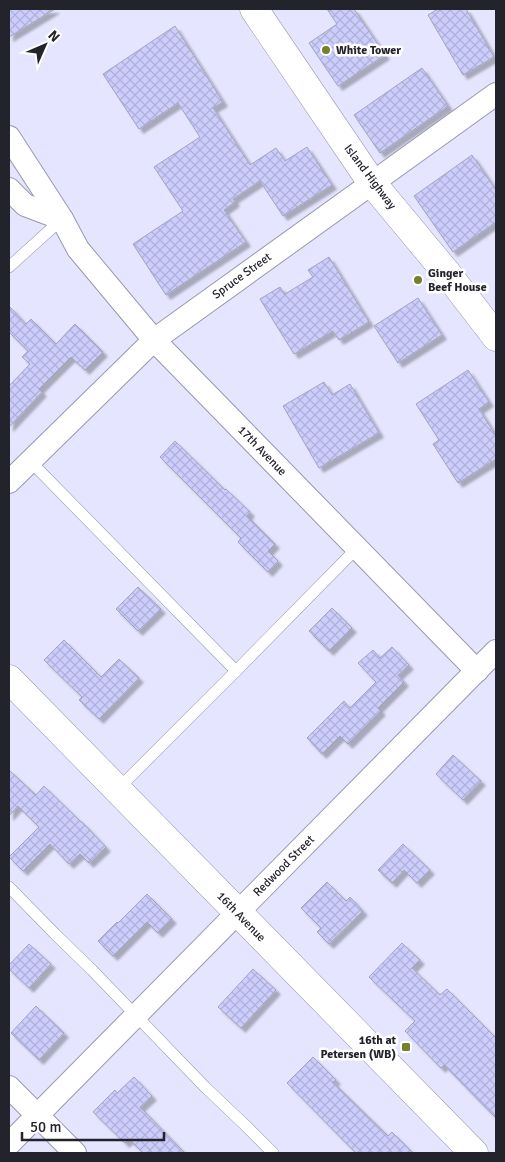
<svg xmlns="http://www.w3.org/2000/svg" width="505" height="1162" font-family="Signika,sans-serif">
<defs>
<pattern id="building-cross-hatch" width="8" height="8" patternUnits="userSpaceOnUse" patternTransform="scale(1.25)"><rect width="8" height="8" fill="#cccdfc"/><path d="M0 0l8 8M0 8l8-8" fill="none" stroke="#afb0d8"/></pattern>
<filter id="shadow"><feDropShadow dx="4.5" dy="4.5" stdDeviation="1" flood-color="#0004"/></filter>
</defs>
<rect width="100%" height="100%" fill="#e5e5ff"/>
<!-- building -->
<g fill="url(#building-cross-hatch)" stroke="#a3a4bc" filter="url(#shadow)">
<path d="M 9,9 L 55,9 L 9,37 Z"/>
<path d="M 327,9 L 354,9 L 385,55 L 338,86 L 309,43 L 337,24 Z"/>
<path d="M 438,9 L 466,9 L 494,57 L 463,75 L 428,15 Z"/>
<path d="M 175,26 L 223,102 L 213,108 L 250,165 L 276,148 L 285,161 L 307,147 L 332,185 L 283,216 L 260,181 L 233,199 L 235,202 L 224,210 L 246,242 L 166,295 L 133,244 L 183,211 L 154,167 L 200,137 L 178,103 L 139,129 L 103,74 Z"/>
<path d="M 422,68 L 448,106 L 380,153 L 354,115 Z"/>
<path d="M 472,155 L 496,190 L 496,222 L 453,252 L 414,196 Z"/>
<path d="M 329,257 L 369,322 L 339,340 L 333,331 L 294,354 L 260,299 L 280,287 L 285,294 L 313,277 L 308,270 Z"/>
<path d="M 418,298 L 442,335 L 398,363 L 374,326 Z"/>
<path d="M 9,306 L 26,324 L 31,319 L 56,344 L 75,324 L 103,352 L 85,370 L 71,357 L 39,389 L 42,392 L 9,427 L 9,386 L 30,364 L 22,357 L 28,351 L 9,332 Z"/>
<path d="M 468,370 L 489,402 L 479,409 L 496,436 L 496,459 L 458,483 L 433,444 L 439,440 L 416,404 Z"/>
<path d="M 324,382 L 332,395 L 350,384 L 379,433 L 319,468 L 283,406 Z"/>
<path d="M 175,441 L 225,490 L 226,489 L 250,512 L 247,516 L 275,544 L 268,551 L 278,561 L 268,572 L 238,542 L 241,538 L 160,457 Z"/>
<path d="M 138,587 L 161,609 L 138,631 L 116,609 Z"/>
<path d="M 332,608 L 352,628 L 329,651 L 309,631 Z"/>
<path d="M 64,640 L 101,677 L 119,659 L 139,678 L 99,719 L 79,700 L 82,697 L 44,660 Z"/>
<path d="M 392,647 L 409,665 L 398,675 L 404,682 L 378,708 L 381,711 L 348,744 L 340,736 L 322,754 L 307,738 L 344,701 L 350,708 L 376,682 L 358,663 L 373,650 L 380,658 Z"/>
<path d="M 453,755 L 481,781 L 463,800 L 436,774 Z"/>
<path d="M 9,770 L 36,795 L 44,786 L 81,822 L 82,822 L 106,847 L 89,863 L 80,854 L 69,864 L 50,844 L 23,871 L 9,857 L 39,827 L 18,806 L 9,816 Z"/>
<path d="M 403,844 L 430,870 L 417,883 L 404,870 L 392,883 L 378,870 Z"/>
<path d="M 327,882 L 346,901 L 350,897 L 363,911 L 329,944 L 317,932 L 321,928 L 301,908 Z"/>
<path d="M 147,894 L 172,919 L 158,933 L 147,922 L 113,956 L 98,941 L 117,922 L 118,923 Z"/>
<path d="M 402,943 L 420,960 L 412,968 L 440,995 L 447,989 L 496,1038 L 496,1118 L 444,1065 L 441,1068 L 405,1031 L 415,1021 L 369,977 Z"/>
<path d="M 29,944 L 51,964 L 29,988 L 9,969 L 9,965 Z"/>
<path d="M 253,969 L 276,990 L 241,1028 L 218,1007 Z"/>
<path d="M 36,1006 L 64,1033 L 39,1060 L 11,1033 Z"/>
<path d="M 313,1057 L 336,1080 L 333,1082 L 388,1136 L 392,1132 L 413,1153 L 356,1153 L 287,1083 Z"/>
<path d="M 134,1077 L 152,1096 L 140,1107 L 185,1153 L 143,1153 L 129,1139 L 125,1143 L 93,1112 L 115,1090 L 117,1093 Z"/>
</g>
<g fill="none" stroke-linecap="round" stroke-linejoin="round">
<defs>
<g id="service">
<path d="M 9,267 L 62,219"/>
<path d="M 30,461 L 236,671"/>
<path d="M 117,790 L 236,671 L 357,548"/>
<path d="M 9,887 L 55,934 L 92,970 L 205,1087 L 246,1126 L 273,1153"/>
</g>
<g id="minor">
<path d="M 9,137 L 62,219 L 78,249 L 154,340 L 477,671"/>
<path d="M 9,189 L 25,205 L 62,219"/>
<path d="M 9,482 L 154,340 L 496,94"/>
<path d="M 9,1087 L 75,1153"/>
<path d="M 9,1144 L 496,651"/>
</g>
<path id="tertiary" d="M 9,679 L 474,1153"/>
<path id="primary" d="M 254,9 L 372,183 L 446,272 L 496,337"/>
</defs>
<!-- service casing -->
<use href="#service" stroke="#9898b0" stroke-width="12"/>
<!-- minor casing -->
<use href="#minor" stroke="#9898b0" stroke-width="24"/>
<!-- tertiary casing -->
<use href="#tertiary" stroke="#9898b0" stroke-width="29"/>
<!-- primary casing -->
<use href="#primary" stroke="#9898b0" stroke-width="29"/>
<!-- service -->
<use href="#service" stroke="#fff" stroke-width="11"/>
<!-- minor -->
<use href="#minor" stroke="#fff" stroke-width="22"/>
<!-- tertiary -->
<use href="#tertiary" stroke="#fff" stroke-width="28"/>
<!-- primary -->
<use href="#primary" stroke="#fff" stroke-width="28"/>
</g>
<!-- markers -->
<g fill="#767f2a" stroke="#fff" stroke-width="2">
<circle cx="326" cy="50" r="5"/>
<circle cx="418" cy="280" r="5"/>
<rect x="401" y="1042" width="10" height="10" rx="2.5"/>
</g>
<g text-anchor="middle" dominant-baseline="central" stroke-width="5" stroke-linejoin="round" paint-order="stroke">
<!-- poi labels -->
<g font-size="12" font-weight="bold" fill="#23232c" stroke="#fff" text-anchor="start">
<text x="336" y="50">White Tower</text>
<text x="428" y="273">Ginger<tspan x="428" dy="14">Beef House</tspan></text>
<text x="396" y="1040" text-anchor="end">16th at<tspan x="396" dy="14">Petersen (WB)</tspan></text>
</g>
<!-- street labels -->
<g font-size="12" fill="#23232c" stroke="#fff">
<text transform="translate(370 177) rotate(53)">Island Highway</text>
<text transform="translate(242 276) rotate(-36)">Spruce Street</text>
<text transform="translate(262 451) rotate(46)">17th Avenue</text>
<text transform="translate(284 866) rotate(-45)">Redwood Street</text>
<text transform="translate(241 917) rotate(46)">16th Avenue</text>
</g>
</g>
<!-- border -->
<rect width="505" height="1162" fill="none" stroke="#23232c" stroke-width="20"/>
<!-- north arrow -->
<g transform="translate(45 45) rotate(45)" stroke="#ffffff" stroke-width="4" paint-order="stroke">
<path d="M0-4L9 19L0 12L-9 19Z" fill="#23232c"/>
<text y="-8" font-size="14" font-weight="bold" text-anchor="middle" fill="#23232c">N</text>
</g>
<!-- scale -->
<path d="M22 1132v8h142v-8" fill="none" stroke="#23232c" stroke-width="2.5"/>
<text x="30" y="1132" font-size="15" fill="#23232c" stroke="#ffffff" stroke-width="4" paint-order="stroke">50 m</text>
</svg>
